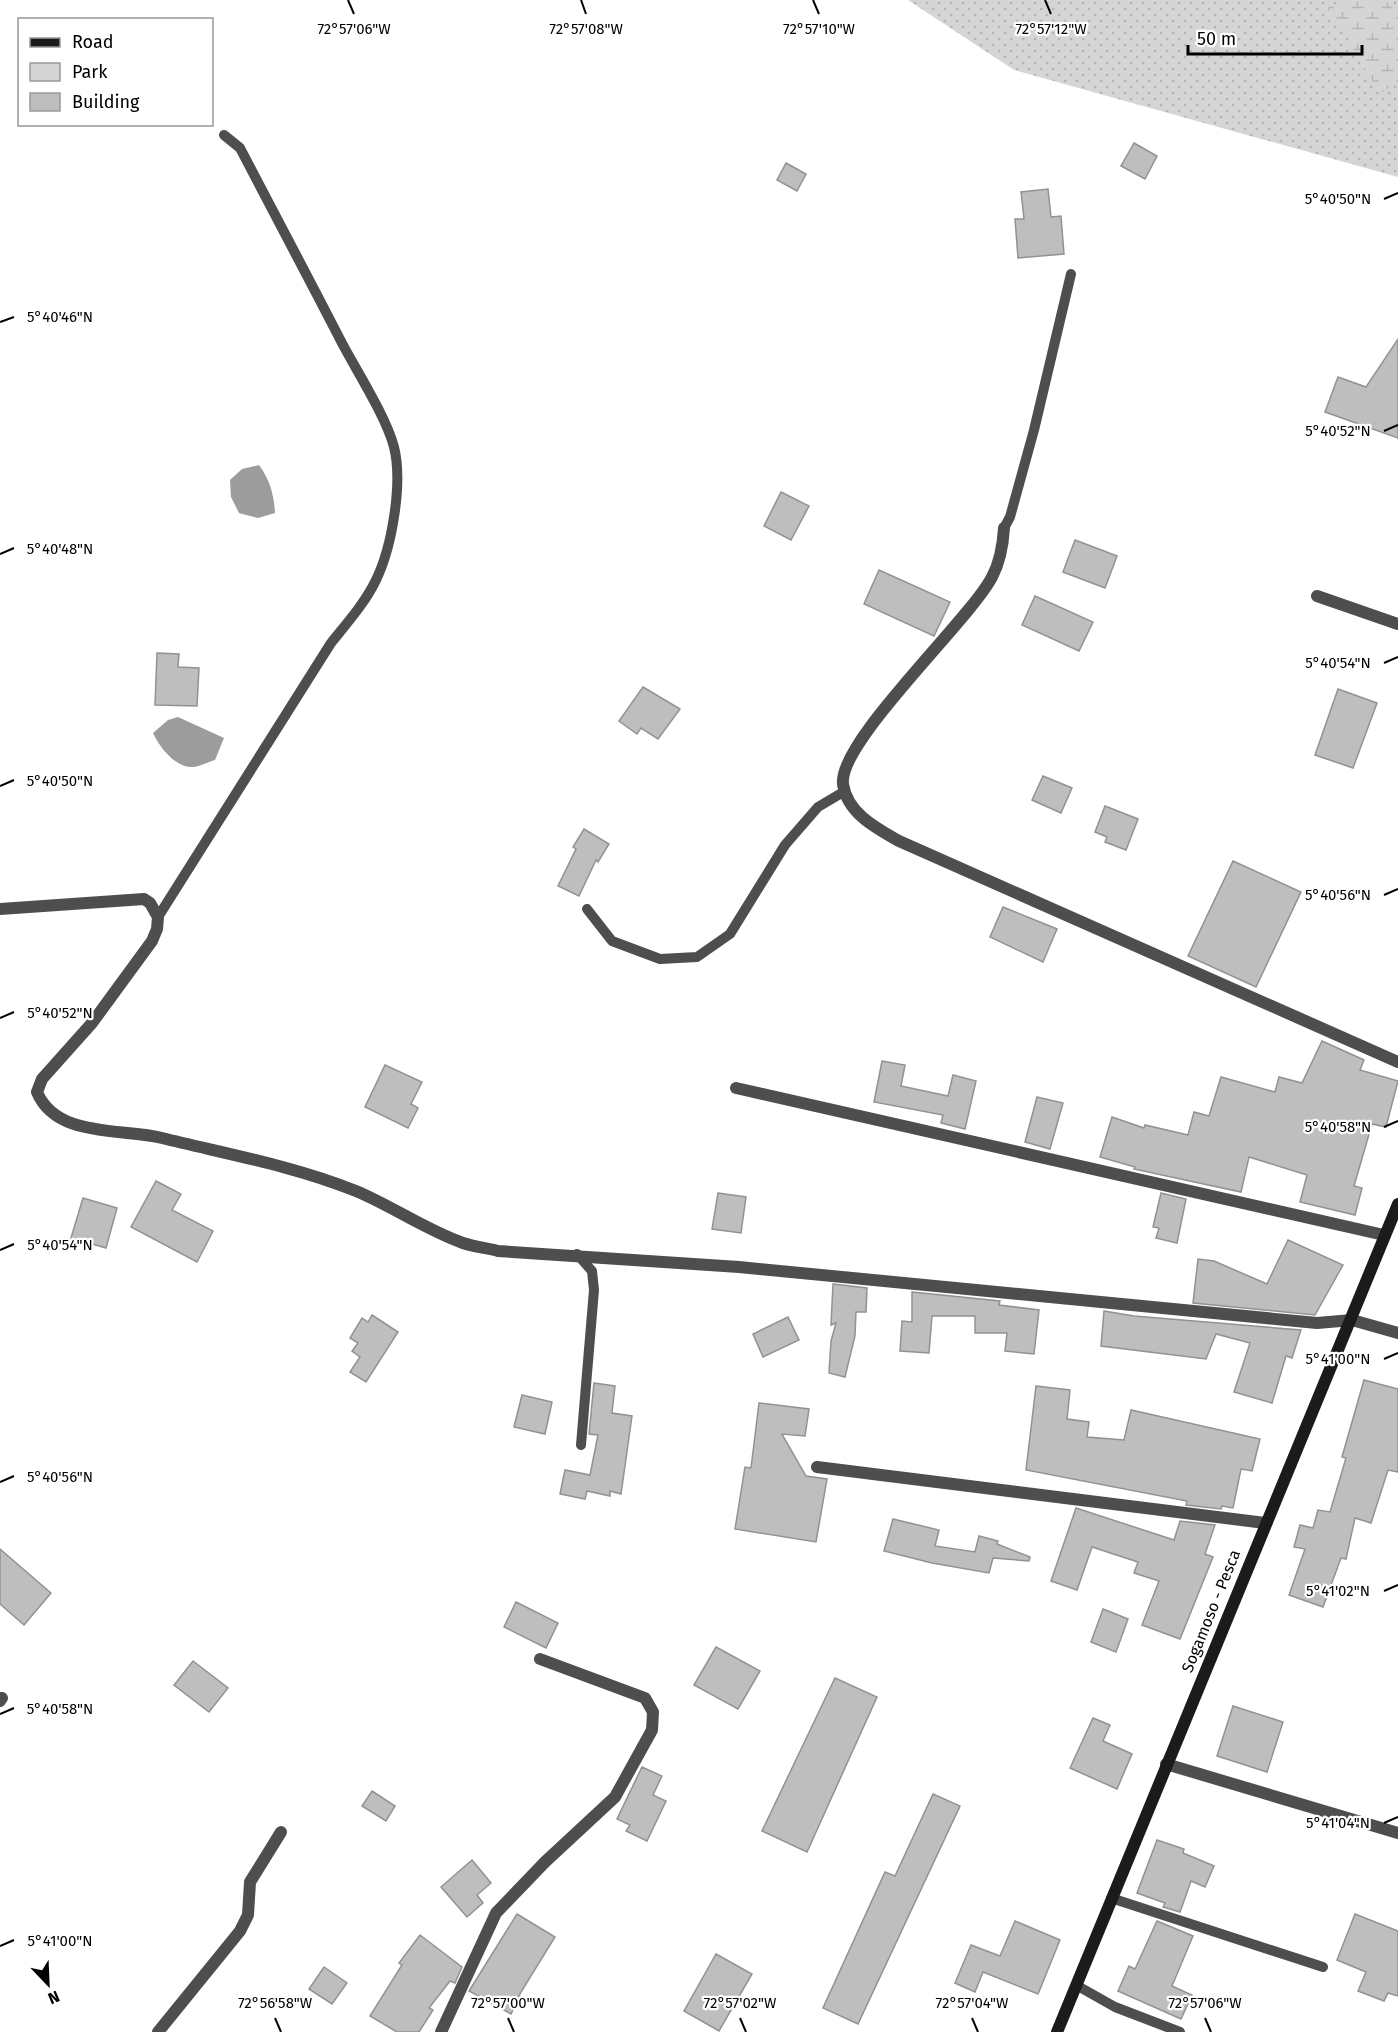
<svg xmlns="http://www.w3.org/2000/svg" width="1398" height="2032" font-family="'Fira Sans',sans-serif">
<defs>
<pattern id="green-dots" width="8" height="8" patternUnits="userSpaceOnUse" patternTransform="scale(1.5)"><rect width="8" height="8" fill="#d5d5d5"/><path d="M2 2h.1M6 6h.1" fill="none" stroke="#b5b5b5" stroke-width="1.8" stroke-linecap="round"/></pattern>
<pattern id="wetland-marsh" width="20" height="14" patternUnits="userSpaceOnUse" patternTransform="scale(1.5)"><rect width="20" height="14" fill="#d5d5d5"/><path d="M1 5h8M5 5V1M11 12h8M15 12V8" fill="none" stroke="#b5b5b5"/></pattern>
</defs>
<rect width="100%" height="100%" fill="#fff"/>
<!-- green -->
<path fill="url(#green-dots)" d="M 908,0 L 1398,0 L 1398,177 L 1014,70 Z"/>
<!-- wetland -->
<path fill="url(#wetland-marsh)" d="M 1350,0 L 1385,0 L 1398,14 L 1398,81 L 1380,94 L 1328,7 Z"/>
<!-- water -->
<g fill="#9c9c9c">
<path d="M 259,465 C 270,480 274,495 275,513 L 258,518 L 239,513 L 231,497 L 230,480 L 242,469 Z"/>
<path d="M 178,717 L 224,738 L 215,760 C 208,762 199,767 192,767 C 174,767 159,746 153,733 L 168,720 Z"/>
</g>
<!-- building -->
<g fill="#bebebe" stroke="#929292" stroke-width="1.5">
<path d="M 1134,143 L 1157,156 L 1145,179 L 1121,166 Z"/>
<path d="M 786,163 L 806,174 L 797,191 L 777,180 Z"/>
<path d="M 1048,189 L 1051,217 L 1061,216 L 1064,254 L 1018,258 L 1015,219 L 1024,219 L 1021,192 Z"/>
<path d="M 1398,339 L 1398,438 L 1325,412 L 1338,377 L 1366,387 Z"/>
<path d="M 781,492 L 809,506 L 791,540 L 764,526 Z"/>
<path d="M 1075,540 L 1117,556 L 1105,588 L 1063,572 Z"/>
<path d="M 879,570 L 950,602 L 934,636 L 864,604 Z"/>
<path d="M 1035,596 L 1093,622 L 1079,651 L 1022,625 Z"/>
<path d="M 157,653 L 179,654 L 178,667 L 199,668 L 197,706 L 155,705 Z"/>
<path d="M 643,687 L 680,709 L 658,739 L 641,728 L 637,734 L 619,721 Z"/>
<path d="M 1338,689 L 1377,703 L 1353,768 L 1315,755 Z"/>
<path d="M 1043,776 L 1072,788 L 1061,813 L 1032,800 Z"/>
<path d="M 1105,806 L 1138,819 L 1126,850 L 1105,842 L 1107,837 L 1095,832 Z"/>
<path d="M 584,829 L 609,844 L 598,862 L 596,860 L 579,896 L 558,886 L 576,849 L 573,847 Z"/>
<path d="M 1233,861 L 1301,892 L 1256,987 L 1188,956 Z"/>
<path d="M 1003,907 L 1057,929 L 1043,962 L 990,937 Z"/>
<path d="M 1322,1041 L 1364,1060 L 1360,1070 L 1398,1081 L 1386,1127 L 1372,1124 L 1354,1186 L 1362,1188 L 1355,1215 L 1300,1202 L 1307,1175 L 1249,1157 L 1241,1192 L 1134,1169 L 1135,1167 L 1100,1157 L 1112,1117 L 1144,1128 L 1145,1125 L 1188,1135 L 1194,1112 L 1209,1116 L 1221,1077 L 1275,1092 L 1279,1077 L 1302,1083 Z"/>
<path d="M 882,1061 L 905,1065 L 901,1086 L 948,1096 L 953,1075 L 976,1081 L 965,1129 L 941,1123 L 943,1115 L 874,1102 Z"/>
<path d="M 385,1065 L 422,1082 L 411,1104 L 418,1108 L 408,1128 L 365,1107 Z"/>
<path d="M 1037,1097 L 1063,1103 L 1050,1149 L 1025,1142 Z"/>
<path d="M 156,1181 L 181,1194 L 172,1210 L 213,1231 L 197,1262 L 131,1227 Z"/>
<path d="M 718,1193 L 746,1197 L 741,1233 L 712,1229 Z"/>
<path d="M 1161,1193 L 1186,1199 L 1177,1243 L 1156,1238 L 1159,1228 L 1153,1227 Z"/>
<path d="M 83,1198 L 117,1208 L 106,1248 L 71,1238 Z"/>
<path d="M 1288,1240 L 1343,1265 L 1315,1315 L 1193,1303 L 1198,1259 L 1214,1261 L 1267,1284 Z"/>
<path d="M 833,1284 L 867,1288 L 866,1312 L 856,1312 L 855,1336 L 845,1377 L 829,1373 L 831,1341 L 836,1323 L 831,1325 Z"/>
<path d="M 912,1292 L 1000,1301 L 999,1305 L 1039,1310 L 1034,1354 L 1005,1351 L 1007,1333 L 975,1333 L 975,1316 L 932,1316 L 929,1353 L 900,1351 L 902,1321 L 912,1322 Z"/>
<path d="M 1104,1311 L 1134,1316 L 1301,1330 L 1292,1358 L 1286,1356 L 1272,1403 L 1234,1392 L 1250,1343 L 1216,1334 L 1206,1359 L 1101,1346 Z"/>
<path d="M 372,1315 L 398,1332 L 366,1382 L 350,1372 L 360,1357 L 352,1351 L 358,1343 L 350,1338 L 362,1318 L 368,1322 Z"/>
<path d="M 788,1317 L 799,1340 L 763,1357 L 753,1334 Z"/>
<path d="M 1364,1380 L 1398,1389 L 1398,1472 L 1388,1470 L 1371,1523 L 1355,1518 L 1346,1559 L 1341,1558 L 1323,1607 L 1289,1595 L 1305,1549 L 1294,1547 L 1300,1525 L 1313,1528 L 1318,1510 L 1330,1512 L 1346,1458 L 1342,1457 Z"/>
<path d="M 594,1383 L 615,1386 L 612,1413 L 632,1416 L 621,1494 L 610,1491 L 610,1496 L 587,1491 L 585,1499 L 560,1494 L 565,1470 L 590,1475 L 598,1435 L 589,1434 Z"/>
<path d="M 1036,1386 L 1070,1390 L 1067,1419 L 1089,1422 L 1087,1437 L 1124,1440 L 1131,1410 L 1260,1439 L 1252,1471 L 1241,1469 L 1233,1508 L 1222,1506 L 1221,1509 L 1186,1505 L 1187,1501 L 1026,1470 Z"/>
<path d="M 522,1395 L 552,1402 L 545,1434 L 514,1427 Z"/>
<path d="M 759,1403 L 809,1409 L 805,1436 L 782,1434 L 806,1476 L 827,1479 L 816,1542 L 735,1529 L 745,1467 L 751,1468 Z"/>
<path d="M 1076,1508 L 1174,1540 L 1180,1521 L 1215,1525 L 1205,1554 L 1213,1557 L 1180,1639 L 1142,1625 L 1159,1581 L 1134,1573 L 1138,1562 L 1092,1547 L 1077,1590 L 1051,1581 Z"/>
<path d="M 893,1519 L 939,1530 L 935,1546 L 975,1552 L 979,1536 L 998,1541 L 997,1544 L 1030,1557 L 1029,1561 L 993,1558 L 989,1573 L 932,1563 L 884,1551 Z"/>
<path d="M 0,1549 L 51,1593 L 24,1625 L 0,1604 Z"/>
<path d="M 516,1602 L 558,1623 L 546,1648 L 504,1627 Z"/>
<path d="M 1103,1609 L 1128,1619 L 1116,1652 L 1091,1642 Z"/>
<path d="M 716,1647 L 760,1671 L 738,1709 L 694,1685 Z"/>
<path d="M 193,1661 L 228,1688 L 209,1712 L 174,1685 Z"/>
<path d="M 835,1678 L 877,1697 L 807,1852 L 762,1831 Z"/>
<path d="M 1233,1706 L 1283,1722 L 1267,1772 L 1217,1756 Z"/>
<path d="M 1093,1718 L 1110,1725 L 1103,1741 L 1132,1754 L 1117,1789 L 1070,1768 Z"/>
<path d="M 642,1767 L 662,1776 L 653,1795 L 666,1801 L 647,1841 L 626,1831 L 630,1825 L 617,1819 Z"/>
<path d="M 372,1791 L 395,1806 L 386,1821 L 362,1806 Z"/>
<path d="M 933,1794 L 960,1806 L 858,2024 L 823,2008 L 885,1872 L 895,1876 Z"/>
<path d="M 1157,1840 L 1184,1849 L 1183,1853 L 1214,1866 L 1205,1887 L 1191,1881 L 1180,1912 L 1163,1907 L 1165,1903 L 1137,1893 Z"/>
<path d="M 472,1860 L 491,1883 L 477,1895 L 483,1903 L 467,1917 L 441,1887 Z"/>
<path d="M 517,1914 L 555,1937 L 521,1992 L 511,2014 L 469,1991 Z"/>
<path d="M 1355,1914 L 1398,1931 L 1398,1996 L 1388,1993 L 1384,2001 L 1358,1991 L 1366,1972 L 1337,1960 Z"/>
<path d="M 1015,1921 L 1060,1940 L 1038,1994 L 983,1972 L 975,1992 L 955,1983 L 971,1945 L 1000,1956 Z"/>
<path d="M 1157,1921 L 1193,1936 L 1172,1986 L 1192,1995 L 1181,2019 L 1118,1991 L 1129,1966 L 1135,1969 Z"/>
<path d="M 420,1935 L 462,1967 L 455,1983 L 450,1981 L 429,2008 L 433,2010 L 419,2032 L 397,2032 L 370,2016 L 402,1965 L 399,1963 Z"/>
<path d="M 716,1954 L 752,1974 L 719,2031 L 684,2011 Z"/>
<path d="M 324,1967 L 347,1983 L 332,2004 L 309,1989 Z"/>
</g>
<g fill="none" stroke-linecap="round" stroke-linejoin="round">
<!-- lane -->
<g stroke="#4e4e4e" stroke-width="10">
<path d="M 1004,528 L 1010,517 L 1034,430 L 1071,274"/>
<path d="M 587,909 L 612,941 L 660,959 L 697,957 L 730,934 L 785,845 L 818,807 L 845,791"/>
<path d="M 158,917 L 331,643 C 347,623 365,603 376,580 C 392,547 403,483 394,447 C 386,417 358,373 343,345 C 309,279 274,213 240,148 L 224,135"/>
<path d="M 577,1254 L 592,1271 L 594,1290 L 581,1445"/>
<path d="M 1111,1898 L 1323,1967"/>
<path d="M 1076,1985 L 1115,2007 L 1180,2032"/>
</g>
<!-- street -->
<g stroke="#4e4e4e" stroke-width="12">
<path d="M 1004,528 C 1003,545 1000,562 992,577 C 969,621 838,742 843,784 C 847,813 876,828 899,841 L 1398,1062"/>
<path d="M 1317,596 L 1398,624"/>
<path d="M 0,909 L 144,899 L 150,903 L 158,917 L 157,929 L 152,941 L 92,1023 L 42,1079 L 37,1092 C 56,1138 121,1128 162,1138 C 227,1154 294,1166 356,1191 C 392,1206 426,1230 463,1243 C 474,1247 487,1248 498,1251 L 739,1267 L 1317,1323 L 1352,1320 L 1398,1333"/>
<path d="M 736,1088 L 1384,1235"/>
<path d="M 817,1467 L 1265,1523"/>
<path d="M 0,1701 L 2,1698"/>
<path d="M 1166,1764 L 1398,1833"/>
<path d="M 158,2032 L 240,1931 L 248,1915 L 250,1882 L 281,1832"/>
<path d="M 441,2032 L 496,1913 L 545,1862 L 615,1797 L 652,1730 L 653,1712 L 645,1698 L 540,1659"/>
</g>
<!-- secondary -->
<path stroke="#1b1b1b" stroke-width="12" d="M 1057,2032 L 1398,1204"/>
</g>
<!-- ticks -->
<path fill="none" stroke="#000" stroke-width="2" d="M 348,0 L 354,14M 581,0 L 586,14M 813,0 L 819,14M 1045,0 L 1051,14M 1384,199 L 1398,193M 0,322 L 14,317M 1384,431 L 1398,425M 0,554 L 14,548M 1384,663 L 1398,657M 0,786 L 14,780M 1384,895 L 1398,889M 0,1018 L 14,1012M 1384,1127 L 1398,1121M 0,1250 L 14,1244M 1384,1359 L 1398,1353M 0,1482 L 14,1476M 1384,1591 L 1398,1585M 0,1714 L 14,1708M 1384,1823 L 1398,1817M 0,1946 L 14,1940M 275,2018 L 281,2032M 508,2018 L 514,2032M 740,2018 L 746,2032M 972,2018 L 978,2032M 1205,2018 L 1211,2032"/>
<g text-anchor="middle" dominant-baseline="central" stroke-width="4.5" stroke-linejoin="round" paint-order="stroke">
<!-- street labels -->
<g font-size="16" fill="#000" stroke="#fff">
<text transform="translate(1211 1611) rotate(-68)">Sogamoso - Pesca</text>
</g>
</g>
<g font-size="15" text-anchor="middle" fill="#000" stroke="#fff" stroke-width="4.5" stroke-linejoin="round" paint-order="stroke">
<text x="354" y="34">72°57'06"W</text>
<text x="586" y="34">72°57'08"W</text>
<text x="819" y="34">72°57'10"W</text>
<text x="1051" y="34">72°57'12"W</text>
<text x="1338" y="204">5°40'50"N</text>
<text x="60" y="322">5°40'46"N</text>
<text x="1338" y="436">5°40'52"N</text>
<text x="60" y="554">5°40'48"N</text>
<text x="1338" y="668">5°40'54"N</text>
<text x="60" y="786">5°40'50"N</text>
<text x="1338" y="900">5°40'56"N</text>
<text x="60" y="1018">5°40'52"N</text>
<text x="1338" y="1132">5°40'58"N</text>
<text x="60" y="1250">5°40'54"N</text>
<text x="1338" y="1364">5°41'00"N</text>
<text x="60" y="1482">5°40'56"N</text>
<text x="1338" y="1596">5°41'02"N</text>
<text x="60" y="1714">5°40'58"N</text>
<text x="1338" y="1828">5°41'04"N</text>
<text x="60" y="1946">5°41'00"N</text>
<text x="275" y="2008">72°56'58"W</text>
<text x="508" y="2008">72°57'00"W</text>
<text x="740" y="2008">72°57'02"W</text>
<text x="972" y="2008">72°57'04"W</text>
<text x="1205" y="2008">72°57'06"W</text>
</g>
<!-- legend -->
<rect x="18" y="18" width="195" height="108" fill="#ffffff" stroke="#999999" stroke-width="1.5"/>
<rect x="30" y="38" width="30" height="9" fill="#1b1b1b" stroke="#999999" stroke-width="1.5"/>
<text x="72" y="48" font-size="18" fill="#000000">Road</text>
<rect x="30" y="63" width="30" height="18" fill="#d5d5d5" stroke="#999999" stroke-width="1.5"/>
<text x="72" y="78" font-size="18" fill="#000000">Park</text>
<rect x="30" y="93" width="30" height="18" fill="#bebebe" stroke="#999999" stroke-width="1.5"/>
<text x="72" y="108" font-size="18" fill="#000000">Building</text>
<!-- north arrow -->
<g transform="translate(48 1984) rotate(157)" stroke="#ffffff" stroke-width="4.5" paint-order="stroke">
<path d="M0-4.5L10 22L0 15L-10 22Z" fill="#000000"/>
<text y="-9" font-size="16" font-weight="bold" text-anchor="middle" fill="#000000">N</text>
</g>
<!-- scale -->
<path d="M1188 45v9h174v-9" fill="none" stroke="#000000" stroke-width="3"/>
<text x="1197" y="45" font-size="18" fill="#000000" stroke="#ffffff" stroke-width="4.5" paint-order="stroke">50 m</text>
</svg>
